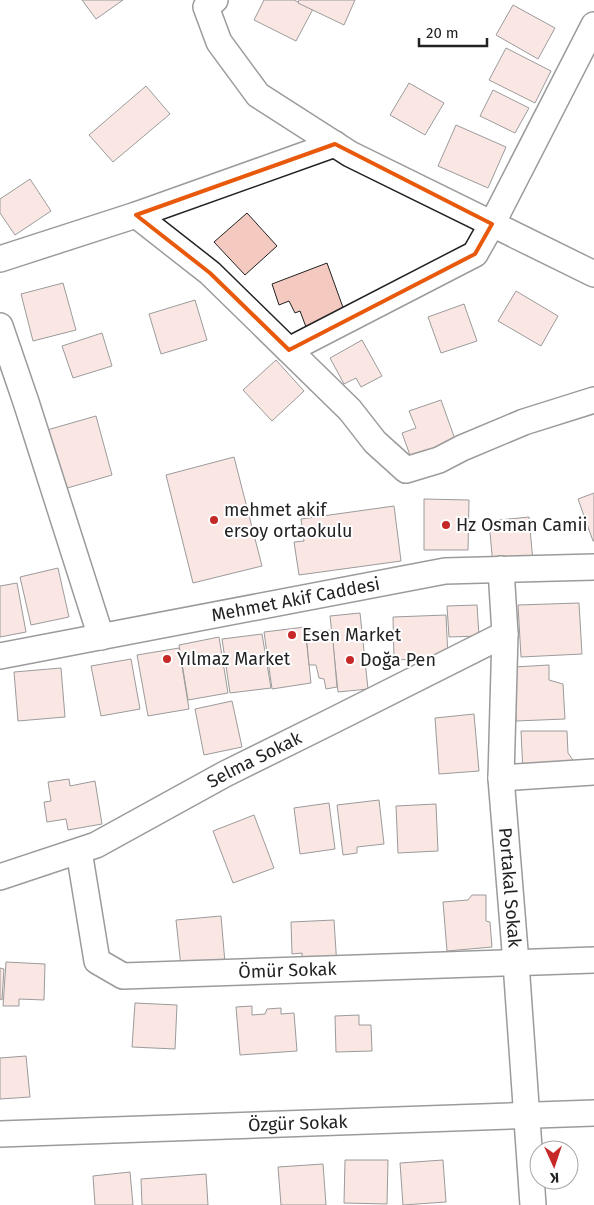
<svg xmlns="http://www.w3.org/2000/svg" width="594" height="1205" font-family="'Fira Sans',sans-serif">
<rect width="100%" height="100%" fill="#fff"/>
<!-- building -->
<g fill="#f3c9c0" stroke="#222">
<path d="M 82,0 L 123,0 L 96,19 Z"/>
<path d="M 264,0 L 294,0 L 313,9 L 296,41 L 254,20 Z"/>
<path d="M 299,0 L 355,0 L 344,25 L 298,3 Z"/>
<path d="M 513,5 L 555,28 L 538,59 L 496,35 Z"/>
<path d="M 506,48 L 551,71 L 535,103 L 489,80 Z"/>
<path d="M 409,83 L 444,103 L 425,135 L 390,115 Z"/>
<path d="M 146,86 L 170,114 L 113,162 L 89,135 Z"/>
<path d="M 493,90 L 529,108 L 515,133 L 480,116 Z"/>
<path d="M 456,125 L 506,147 L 488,188 L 438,166 Z"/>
<path d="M 30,179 L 51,211 L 15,235 L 0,213 L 0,199 Z"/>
<path d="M 247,213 L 277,246 L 245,275 L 214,242 Z"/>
<path d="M 327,263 L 345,313 L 306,327 L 300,311 L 295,313 L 289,301 L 279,305 L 272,284 Z"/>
<path d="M 63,283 L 76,330 L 33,341 L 21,294 Z"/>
<path d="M 516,291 L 558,316 L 541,346 L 498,321 Z"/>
<path d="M 195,300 L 207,340 L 161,354 L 149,314 Z"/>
<path d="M 464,304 L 477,341 L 441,353 L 428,317 Z"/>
<path d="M 102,333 L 112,366 L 73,378 L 62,346 Z"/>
<path d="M 362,340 L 382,376 L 361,387 L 356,378 L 344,384 L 330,358 Z"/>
<path d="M 276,360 L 304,391 L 272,421 L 243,390 Z"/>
<path d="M 441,400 L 456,442 L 411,458 L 402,433 L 416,428 L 409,411 Z"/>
<path d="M 96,416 L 112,475 L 64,489 L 47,430 Z"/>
<path d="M 234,457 L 262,566 L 193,583 L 166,475 Z"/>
<path d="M 594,493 L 594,541 L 593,541 L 578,499 Z"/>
<path d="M 424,499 L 469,500 L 468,550 L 424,550 Z"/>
<path d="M 394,506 L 401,561 L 299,575 L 294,542 L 304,541 L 301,519 Z"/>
<path d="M 529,517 L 533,562 L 493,566 L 489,521 Z"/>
<path d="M 58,568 L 69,617 L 31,625 L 20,577 Z"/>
<path d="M 17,583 L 26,632 L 0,637 L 0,586 Z"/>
<path d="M 579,603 L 582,654 L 521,657 L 518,605 Z"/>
<path d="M 477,605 L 479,636 L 449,637 L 447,606 Z"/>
<path d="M 360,613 L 368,689 L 338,692 L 330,616 Z"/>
<path d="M 446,615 L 448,658 L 394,660 L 393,617 Z"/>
<path d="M 305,627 L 311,683 L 272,689 L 264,632 Z"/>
<path d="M 332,630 L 337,687 L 326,689 L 324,679 L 319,678 L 316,665 L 309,665 L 306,632 Z"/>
<path d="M 262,634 L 271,688 L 230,693 L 222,639 Z"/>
<path d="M 219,637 L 228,693 L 188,700 L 179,645 Z"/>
<path d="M 179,648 L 189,709 L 148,716 L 137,655 Z"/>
<path d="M 131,659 L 140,709 L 101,716 L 91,666 Z"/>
<path d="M 549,665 L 549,680 L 563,684 L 565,719 L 516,721 L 514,667 Z"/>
<path d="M 61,668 L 65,717 L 18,721 L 14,672 Z"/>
<path d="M 232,701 L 242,747 L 204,755 L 195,709 Z"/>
<path d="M 474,714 L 479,771 L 439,774 L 435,718 Z"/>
<path d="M 521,731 L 567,731 L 568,753 L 573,760 L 574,770 L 523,773 Z"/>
<path d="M 69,779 L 70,786 L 95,781 L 102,824 L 68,830 L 66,819 L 47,822 L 44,802 L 51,801 L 48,782 Z"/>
<path d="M 379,800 L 384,844 L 357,847 L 357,853 L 343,855 L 337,805 Z"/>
<path d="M 329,803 L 335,849 L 300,854 L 294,808 Z"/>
<path d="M 436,804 L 438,851 L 398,853 L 396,806 Z"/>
<path d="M 254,815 L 274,868 L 233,883 L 213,831 Z"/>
<path d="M 472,895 L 486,895 L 486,921 L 490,922 L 492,947 L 447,951 L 443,902 L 468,900 Z"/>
<path d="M 221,916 L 225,963 L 181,967 L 176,920 Z"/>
<path d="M 334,920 L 337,967 L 302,969 L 302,953 L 292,954 L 291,922 Z"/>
<path d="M 6,962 L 45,964 L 44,1000 L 19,999 L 19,1006 L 3,1006 Z"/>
<path d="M 0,968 L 4,969 L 2,1000 L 0,999 Z"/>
<path d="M 135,1003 L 177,1005 L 175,1049 L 132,1047 Z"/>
<path d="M 252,1006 L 252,1015 L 265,1014 L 267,1009 L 281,1008 L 281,1014 L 294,1013 L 297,1051 L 240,1055 L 236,1007 Z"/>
<path d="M 359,1015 L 359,1025 L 371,1025 L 372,1051 L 336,1052 L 335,1016 Z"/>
<path d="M 26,1056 L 30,1097 L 0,1099 L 0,1058 Z"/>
<path d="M 345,1160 L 388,1160 L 387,1204 L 344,1203 Z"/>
<path d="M 443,1160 L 446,1202 L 403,1205 L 400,1163 Z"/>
<path d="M 323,1164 L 326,1205 L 281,1205 L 278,1167 Z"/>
<path d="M 130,1172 L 133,1205 L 95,1205 L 93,1176 Z"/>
<path d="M 206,1174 L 208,1205 L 142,1205 L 141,1179 Z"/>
</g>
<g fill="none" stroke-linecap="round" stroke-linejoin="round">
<defs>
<g id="minor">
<path d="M 215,0 L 206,7 L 219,42 L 258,95 L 350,154 L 594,274"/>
<path d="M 136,215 L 335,144"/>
<path d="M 0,259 L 136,215 L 210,273 L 350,410 L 375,442 L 406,470 L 439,460 L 462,448 L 524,422 L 594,400"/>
<path d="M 0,326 L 26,402 L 101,637"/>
<path d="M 289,350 L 475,254 L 492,224 L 594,25"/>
<path id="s1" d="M 501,569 L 505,634 L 501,778 L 516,963 L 533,1205"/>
<path id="s2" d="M 0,656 L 445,571 L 594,567"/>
<path d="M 501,778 L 594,772"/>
<path id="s3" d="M 79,851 L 97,961 L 123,976 L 594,960"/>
<path id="s4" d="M 0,877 L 96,845 L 225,774 L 332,721 L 505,634"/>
<path id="s5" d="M 0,1134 L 594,1113"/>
</g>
</defs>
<!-- minor casing -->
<use href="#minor" stroke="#222" stroke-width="28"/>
<!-- minor -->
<use href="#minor" stroke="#fff" stroke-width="25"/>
</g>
<!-- marked area -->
<path d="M0 0H594V1205H0ZM 335,144 L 492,224 L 475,254 L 289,350 L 210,273 L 136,215 Z" fill="#fff" fill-opacity=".55" fill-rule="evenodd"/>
<path fill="none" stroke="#e8590c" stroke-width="4" stroke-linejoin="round" d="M 335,144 L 492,224 L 475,254 L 289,350 L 210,273 L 136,215 Z"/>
<!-- markers -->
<g fill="#c62828" stroke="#fff" stroke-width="2">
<circle cx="214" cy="520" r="5"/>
<circle cx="446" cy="525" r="5"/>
<circle cx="292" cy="635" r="5"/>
<circle cx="167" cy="659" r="5"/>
<circle cx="350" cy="660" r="5"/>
</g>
<g text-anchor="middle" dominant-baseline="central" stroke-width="4" stroke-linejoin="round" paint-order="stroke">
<!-- poi labels -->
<g font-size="18" fill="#222" stroke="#fff" text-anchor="start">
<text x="224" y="510">mehmet akif<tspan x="224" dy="21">ersoy ortaokulu</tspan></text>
<text x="456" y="525">Hz Osman Camii</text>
<text x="302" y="635">Esen Market</text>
<text x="177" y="659">Yılmaz Market</text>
<text x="360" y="660">Doğa Pen</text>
</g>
<!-- street labels -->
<g font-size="18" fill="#222" stroke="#fff">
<text stroke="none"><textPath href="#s2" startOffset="301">Mehmet Akif Caddesi</textPath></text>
<text stroke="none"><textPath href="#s4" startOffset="281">Selma Sokak</textPath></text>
<text stroke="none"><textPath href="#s1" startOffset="319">Portakal Sokak</textPath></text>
<text stroke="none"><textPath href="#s3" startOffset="306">Ömür Sokak</textPath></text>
<text stroke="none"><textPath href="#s5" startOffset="298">Özgür Sokak</textPath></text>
</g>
</g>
<!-- north arrow -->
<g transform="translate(554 1165) rotate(177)"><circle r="24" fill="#ffffff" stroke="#a7a7a7"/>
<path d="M0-4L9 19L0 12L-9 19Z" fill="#c62828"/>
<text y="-8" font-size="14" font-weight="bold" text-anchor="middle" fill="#222222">K</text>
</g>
<!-- scale -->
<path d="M419 38v8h68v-8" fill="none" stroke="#222222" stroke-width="2.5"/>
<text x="426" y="38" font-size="15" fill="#222222" stroke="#ffffff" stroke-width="4" paint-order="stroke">20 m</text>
</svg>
